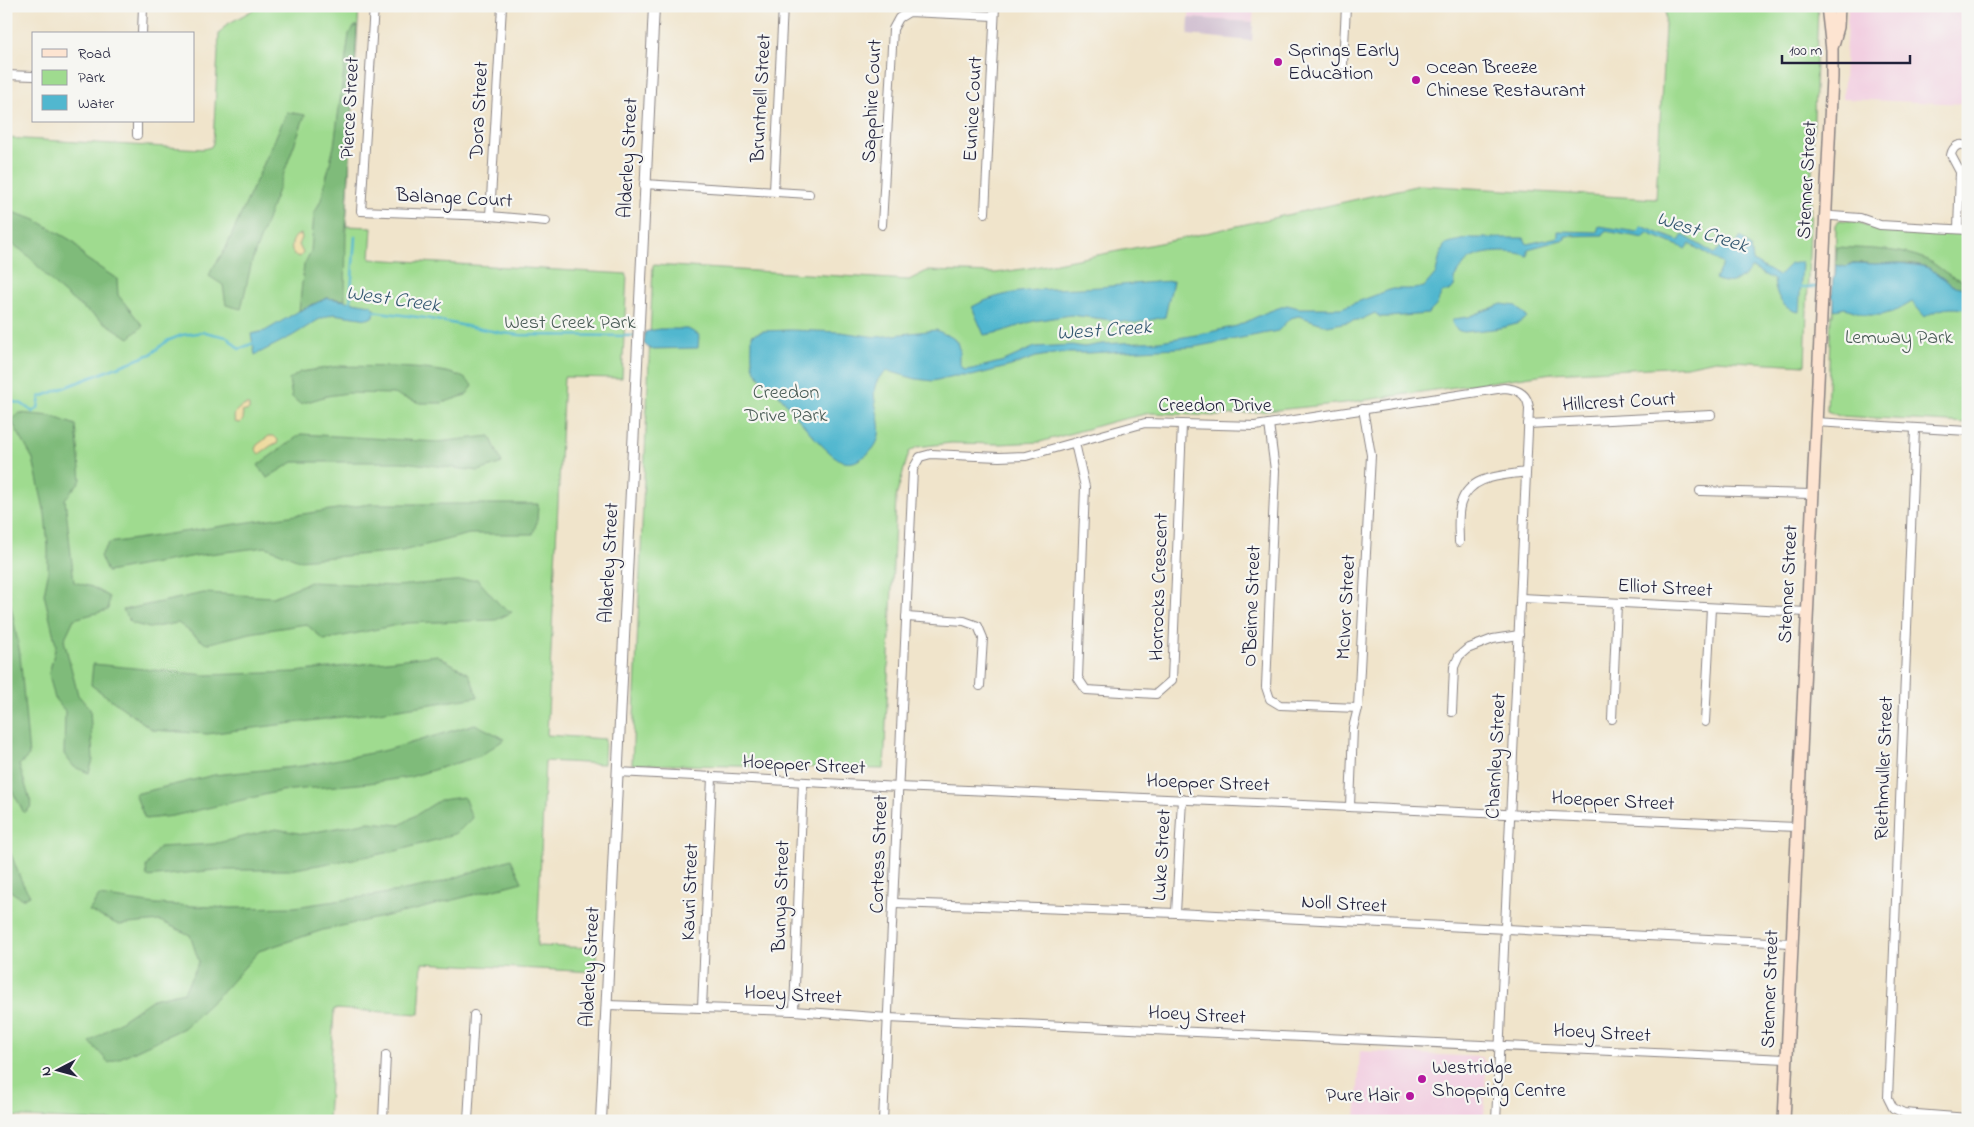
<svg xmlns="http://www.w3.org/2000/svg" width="1974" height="1127" font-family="'Indie Flower',sans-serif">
<rect width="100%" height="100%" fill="#f6f6f2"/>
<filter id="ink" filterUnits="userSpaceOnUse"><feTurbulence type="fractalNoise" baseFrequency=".02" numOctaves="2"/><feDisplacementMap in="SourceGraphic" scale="10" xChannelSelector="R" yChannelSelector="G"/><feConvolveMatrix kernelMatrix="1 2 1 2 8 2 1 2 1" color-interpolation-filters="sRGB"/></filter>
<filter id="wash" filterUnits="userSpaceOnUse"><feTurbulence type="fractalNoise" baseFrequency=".0096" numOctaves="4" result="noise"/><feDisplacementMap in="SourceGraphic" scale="20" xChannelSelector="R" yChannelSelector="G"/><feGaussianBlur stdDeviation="1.12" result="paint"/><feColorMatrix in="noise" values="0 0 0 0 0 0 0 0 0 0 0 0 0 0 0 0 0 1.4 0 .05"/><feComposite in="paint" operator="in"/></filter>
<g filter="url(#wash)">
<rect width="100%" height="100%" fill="#f0e4cb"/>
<!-- built -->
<g fill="#f2cfe1">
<path d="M 561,6 L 638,6 L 638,12 Z"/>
<path d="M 1190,6 L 1254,6 L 1253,22 L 1189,18 Z"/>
<path d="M 1848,6 L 1968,6 L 1968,104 L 1843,99 Z"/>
<path d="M 1360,1051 L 1481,1057 L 1486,1063 L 1484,1121 L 1356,1121 Z"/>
</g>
<!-- industrial -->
<path fill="#cfbdcf" d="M 1189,18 L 1253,22 L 1252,41 L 1188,35 Z"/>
<!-- green -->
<g fill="#9fdb8f" stroke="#607e65">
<path d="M 260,6 L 359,6 L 346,226 L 372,227 L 370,259 L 627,274 L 622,378 L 564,377 L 547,735 L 605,739 L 604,764 L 545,761 L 537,946 L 597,948 L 595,972 L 422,963 L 419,1014 L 334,1009 L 328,1121 L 101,1121 L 6,1116 L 6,138 L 203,149 L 211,147 L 213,143 L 219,34 L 226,25 Z"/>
<path d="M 1666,6 L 1818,6 L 1805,365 L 1715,360 L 1687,366 L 1552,373 L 1345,403 L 1218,416 L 1150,413 L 1115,421 L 1040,442 L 1000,444 L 951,443 L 917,447 L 909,452 L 896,497 L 884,769 L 632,764 L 653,265 L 909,280 L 927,271 L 996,273 L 1036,267 L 1175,240 L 1420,185 L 1656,199 Z"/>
<path d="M 1839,220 L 1854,221 L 1877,229 L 1968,234 L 1968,423 L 1839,416 L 1827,411 L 1831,315 L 1833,315 L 1834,299 L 1832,296 L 1833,279 L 1835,276 L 1836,225 Z"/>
</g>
<!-- forest -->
<g fill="#7fbb7a" stroke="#506e5a">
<path d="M 355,26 L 357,26 L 346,227 L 345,300 L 327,298 L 299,311 L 304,265 L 311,251 L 314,214 L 321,200 L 334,146 L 349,34 Z"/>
<path d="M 287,112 L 305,115 L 252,261 L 241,309 L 226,305 L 223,285 L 209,276 L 212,269 L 225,250 Z"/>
<path d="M 6,210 L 36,220 L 74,242 L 85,258 L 117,279 L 118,295 L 143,326 L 129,338 C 104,322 79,307 58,288 C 41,272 29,251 6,241 Z"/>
<path d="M 1837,247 C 1866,249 1898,248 1925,259 C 1935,263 1942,271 1951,276 C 1958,279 1962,279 1968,285 L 1968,289 C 1951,289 1943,277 1930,269 C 1915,260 1893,264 1876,264 C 1869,264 1860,261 1852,264 C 1850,264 1848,266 1846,268 L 1836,265 Z"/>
<path d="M 340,366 C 369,367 441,365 464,378 C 467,380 470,383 473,386 L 466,395 L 442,403 L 420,403 L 393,394 L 348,393 L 327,396 L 300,404 L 292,397 L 289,380 L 300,372 Z"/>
<path d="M 19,413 L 51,416 L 76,425 L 81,480 L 65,499 L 74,582 L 92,587 L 109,597 L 108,610 L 74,619 L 64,640 L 78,695 L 90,709 L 93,760 L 89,773 L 74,767 L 64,754 L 65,711 L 55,699 L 49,674 L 56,645 L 44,594 L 48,574 L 48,546 L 45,514 L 33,459 L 11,420 Z"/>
<path d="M 301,434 L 438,442 L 490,436 L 502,463 L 479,471 L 403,462 L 293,462 L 267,478 L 258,465 Z"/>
<path d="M 370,504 L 538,504 L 537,521 L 533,534 L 469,534 L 402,551 L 299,560 L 266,547 L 201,555 L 107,572 L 100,556 L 109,543 Z"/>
<path d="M 6,579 L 20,654 L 29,756 L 19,765 L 32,806 L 24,813 L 6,779 Z"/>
<path d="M 477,579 L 501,606 L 512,612 L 496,620 L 407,623 L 324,640 L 306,624 L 250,633 L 206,644 L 178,623 L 149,628 L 131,623 L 123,610 L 204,593 L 273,597 L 310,582 L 396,586 Z"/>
<path d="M 437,655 L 469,674 L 478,697 L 372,713 L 207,734 L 153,730 L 91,685 L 93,664 L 206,675 L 296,672 Z"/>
<path d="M 475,724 L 505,739 L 480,756 L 410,777 L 369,783 L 281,791 L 173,816 L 145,819 L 135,794 L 214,775 L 302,766 L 387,750 Z"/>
<path d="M 464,797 L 472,818 L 457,833 L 439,839 L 396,851 L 348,860 L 289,870 L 216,870 L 147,877 L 146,867 L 159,847 L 213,844 L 276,829 L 304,834 L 369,822 L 400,825 L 440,800 Z"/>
<path d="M 6,845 C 16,861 18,880 30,895 L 22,899 L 6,888 Z"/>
<path d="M 511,859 L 522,882 L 419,909 L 323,930 L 259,951 L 223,991 L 184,1028 L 109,1063 L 90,1042 L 153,999 L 184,992 L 199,962 L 190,935 L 160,921 L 119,925 L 89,911 L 99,896 L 156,904 L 231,908 L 294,907 L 377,895 L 436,884 Z"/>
</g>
<!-- sand -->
<g fill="#eeda9e" stroke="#887e6c">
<path d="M 301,234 L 302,238 L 299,245 L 303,253 L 300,257 L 294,255 C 290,248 291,241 297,235 Z"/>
<path d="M 246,405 L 249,405 L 249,410 L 242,412 C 244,417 244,420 240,423 L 235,422 C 232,412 238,408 246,405 Z"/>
<path d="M 269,436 L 274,436 L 278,440 L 277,444 L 272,445 L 259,454 L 255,449 L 257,445 Z"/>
</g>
<!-- water -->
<g fill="#51b7cf" stroke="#3a6c85">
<path d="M 1599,226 L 1637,232 L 1641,226 L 1679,241 L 1683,235 L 1715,254 L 1722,245 L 1731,251 L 1741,237 L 1751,248 L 1753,261 L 1778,276 L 1790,264 L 1802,262 L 1799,312 C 1782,310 1776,295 1774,280 L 1752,268 C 1742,280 1731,287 1715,279 L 1723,264 L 1690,244 L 1686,249 L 1647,233 L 1644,238 L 1605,231 L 1603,235 L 1565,236 L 1565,239 L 1528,249 L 1528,256 C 1513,250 1478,250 1466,262 C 1461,267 1457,274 1454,279 L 1455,285 L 1451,290 L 1442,293 L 1436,306 L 1428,314 L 1388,317 L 1380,317 L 1375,313 L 1362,319 L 1328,326 L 1299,316 L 1290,318 L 1278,331 L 1194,347 L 1089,353 L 1060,353 L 1036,357 L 1011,366 L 972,376 L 954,376 L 933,381 L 916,379 L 888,371 C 850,392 909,436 856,461 C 852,463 845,463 842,461 C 820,450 791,408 774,389 C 748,371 752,363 752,335 L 763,331 L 790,330 L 840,332 L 877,337 L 936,330 L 951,337 L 958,342 L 960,350 L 960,364 L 964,370 L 972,369 L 1004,361 L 1035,347 L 1072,345 L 1084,347 L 1102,344 L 1160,341 L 1196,335 L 1237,326 L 1267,312 L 1287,305 L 1299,308 L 1341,308 L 1392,289 L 1414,289 L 1424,287 L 1436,273 L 1440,255 L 1445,244 L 1448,243 L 1470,238 L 1524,238 L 1527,244 L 1558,237 L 1558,231 L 1597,232 Z"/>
<path d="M 1856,263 L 1875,264 L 1899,263 L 1922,266 L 1929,268 L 1952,285 L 1968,289 L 1968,310 C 1952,306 1938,308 1925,317 L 1912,302 L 1898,310 L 1882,315 L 1866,315 L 1845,308 L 1834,310 L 1834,299 L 1832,296 L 1833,279 L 1835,276 L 1836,265 L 1846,267 Z"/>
<path d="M 1173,281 L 1165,317 L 1135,323 L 1071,315 L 1034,321 L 1000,332 L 984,335 L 972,307 C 1009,286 1058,290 1100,287 C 1124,285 1148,282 1173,281 Z"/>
<path d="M 327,298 L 371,305 L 375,309 L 374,316 L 368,319 L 333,314 L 318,320 L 292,336 L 255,355 L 251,334 L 265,331 L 299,311 Z"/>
<path d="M 1502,304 L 1516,306 L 1527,317 C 1518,329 1479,330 1464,332 C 1457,331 1454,328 1452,322 L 1454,319 L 1468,317 Z"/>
<path d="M 659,329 L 688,329 L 699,335 L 698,348 L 650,349 L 644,344 L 645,332 Z"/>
</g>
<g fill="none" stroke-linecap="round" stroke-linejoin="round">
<!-- stream -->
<g stroke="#51b7cf" stroke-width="2.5">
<path d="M 1798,287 L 1820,287"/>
<path d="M 350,305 L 355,237"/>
<path d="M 372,311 L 425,318 L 502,333 L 520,335 L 635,336"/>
<path d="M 6,400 L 22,404 L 33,412 L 38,408 L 40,397 L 151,354 L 167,341 L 182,335 L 205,332 L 213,334 L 227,337 L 239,349 L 256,342"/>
</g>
</g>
</g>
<g filter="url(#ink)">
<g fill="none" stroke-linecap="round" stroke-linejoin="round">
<defs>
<g id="minor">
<path d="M 374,6 L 361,211 L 490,216 L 546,221"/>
<path d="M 142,34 L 143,6"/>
<path d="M 1343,65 L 1346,6"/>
<path d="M 6,75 L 34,76"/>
<path d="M 137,135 L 137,121"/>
<path d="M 1960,177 L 1968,164"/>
<path d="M 644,184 L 809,194"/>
<path d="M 774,191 L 783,6"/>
<path d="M 985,213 L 995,6"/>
<path d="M 1825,214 L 1832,216 L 1860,218 L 1880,225 L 1968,230"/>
<path d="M 490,216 L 502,6"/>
<path d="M 882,225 L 893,29 L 899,18 L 909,12 L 994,16"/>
<path d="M 1958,229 L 1960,172 L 1951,155 C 1953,146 1960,142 1968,147"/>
<path d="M 1815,422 L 1968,431"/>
<path d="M 1269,424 L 1275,470 L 1266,687 L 1270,699 L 1280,705 L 1358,708"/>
<path d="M 1528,424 L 1711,415"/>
<path d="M 1915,429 L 1888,1098 L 1893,1108 L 1904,1113 L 1968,1118"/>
<path d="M 1075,443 L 1085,487 L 1078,678 L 1086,690 L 1156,694 L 1172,680 L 1182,424"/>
<path d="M 1700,491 L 1812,494"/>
<path d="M 1459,542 C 1459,530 1457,514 1461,503 C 1470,475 1501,476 1526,472"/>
<path d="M 1521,598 L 1807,612"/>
<path d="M 906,617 L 964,621 L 978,626 L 983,638 L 980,686"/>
<path d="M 1452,712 L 1454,667 L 1459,656 L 1467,649 L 1493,639 L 1519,635"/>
<path d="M 1612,719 L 1617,603"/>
<path d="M 1705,722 L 1711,608"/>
<path d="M 618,772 L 899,787 L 1797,827"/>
<path d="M 1350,806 L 1353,728 L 1358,708 L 1371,455 L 1363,409"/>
<path d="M 894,903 L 1176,913 L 1791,943"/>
<path d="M 1176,913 L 1182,799"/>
<path d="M 607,1005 L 794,1011 L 888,1018 L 1787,1059"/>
<path d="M 702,1008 L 712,777"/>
<path d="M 794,1011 L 803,782"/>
<path d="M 383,1121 L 386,1055"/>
<path d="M 468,1121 L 474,1015"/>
<path d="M 883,1121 L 913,469 L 920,457 L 931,454 L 999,457 L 1026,456 L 1145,423 L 1255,426 L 1504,388 C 1518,389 1528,394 1529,409 L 1496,1121"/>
</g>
<path id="tertiary" d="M 601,1121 L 654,6"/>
<g id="secondary">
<path d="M 1833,45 L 1838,27 L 1839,6"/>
<path d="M 1784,1121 L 1832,77 L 1832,50 L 1827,6"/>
</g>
</defs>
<!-- minor casing -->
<use href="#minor" stroke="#898383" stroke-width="10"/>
<!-- tertiary casing -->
<use href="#tertiary" stroke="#898383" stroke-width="12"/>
<!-- secondary casing -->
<use href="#secondary" stroke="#898383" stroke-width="14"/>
<!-- minor -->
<use href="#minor" stroke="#fff" stroke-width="8"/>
<!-- tertiary -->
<use href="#tertiary" stroke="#fff" stroke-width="10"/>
<!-- secondary -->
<use href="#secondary" stroke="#fde4d1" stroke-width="11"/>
</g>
</g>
<!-- markers -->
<g fill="#b5179e" stroke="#f6f6f2" stroke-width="2">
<circle cx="1278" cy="62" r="5"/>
<circle cx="1416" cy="80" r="5"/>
<circle cx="1422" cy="1079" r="5"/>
<circle cx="1410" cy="1096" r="5"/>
</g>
<g text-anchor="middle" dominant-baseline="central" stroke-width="4.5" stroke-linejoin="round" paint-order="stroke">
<!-- poi labels -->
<g font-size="20" fill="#22223b" stroke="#f6f6f2" text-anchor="start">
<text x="1288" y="51">Springs Early<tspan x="1288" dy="23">Education</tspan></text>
<text x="1426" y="68">Ocean Breeze<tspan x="1426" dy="23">Chinese Restaurant</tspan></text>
<text x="1432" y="1068">Westridge<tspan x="1432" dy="23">Shopping Centre</tspan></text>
<text x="1400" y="1096" text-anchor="end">Pure Hair</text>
</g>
<!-- street labels -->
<g font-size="20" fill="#22223b" stroke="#f6f6f2">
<text transform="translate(762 98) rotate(-87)">Bruntnell Street</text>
<text transform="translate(873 101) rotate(-87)">Sapphire Court</text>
<text transform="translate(351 108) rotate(-87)">Pierce Street</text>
<text transform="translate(974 109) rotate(-87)">Eunice Court</text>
<text transform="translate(480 110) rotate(-87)">Dora Street</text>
<text transform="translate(629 158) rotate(-87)">Alderley Street</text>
<text transform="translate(1808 180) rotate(-87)">Stenner Street</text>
<text transform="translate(454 199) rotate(3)">Balange Court</text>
<text transform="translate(1619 403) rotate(-3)">Hillcrest Court</text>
<text x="1215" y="406">Creedon Drive</text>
<text transform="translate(610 563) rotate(-87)">Alderley Street</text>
<text transform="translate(1789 584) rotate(-87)">Stenner Street</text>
<text transform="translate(1160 587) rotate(-88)">Horrocks Crescent</text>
<text transform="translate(1665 589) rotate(3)">Elliot Street</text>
<text transform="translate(1253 606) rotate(-88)">O'Beirne Street</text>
<text transform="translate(1347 607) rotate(-87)">McIvor Street</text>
<text transform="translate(1497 756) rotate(-87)">Charnley Street</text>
<text transform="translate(804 766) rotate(3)">Hoepper Street</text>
<text transform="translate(1885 768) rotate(-88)">Riethmuller Street</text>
<text transform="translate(1208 784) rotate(2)">Hoepper Street</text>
<text transform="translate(1613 802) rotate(3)">Hoepper Street</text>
<text transform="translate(880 854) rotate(-88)">Cortess Street</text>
<text transform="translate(1163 855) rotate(-87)">Luke Street</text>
<text transform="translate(691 892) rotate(-88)">Kauri Street</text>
<text transform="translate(782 896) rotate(-88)">Bunya Street</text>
<text transform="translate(1344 905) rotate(3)">Noll Street</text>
<text transform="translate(591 967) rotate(-87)">Alderley Street</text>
<text transform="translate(1771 989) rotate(-88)">Stenner Street</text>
<text transform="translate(793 996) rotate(3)">Hoey Street</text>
<text transform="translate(1197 1016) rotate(3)">Hoey Street</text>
<text transform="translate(1602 1034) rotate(3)">Hoey Street</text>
</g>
<!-- park labels -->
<g font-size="20" fill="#485a54" stroke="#f6f6f2">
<text x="570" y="323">West Creek Park</text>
<text x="1899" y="338">Lemway Park</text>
<text x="786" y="393">Creedon<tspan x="786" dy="23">Drive Park</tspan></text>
</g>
<!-- water labels -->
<g font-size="21" font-style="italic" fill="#32566f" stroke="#f6f6f2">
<text transform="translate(1702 233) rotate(18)">West Creek</text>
<text transform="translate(393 300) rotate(8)">West Creek</text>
<text transform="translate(1104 331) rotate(-4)">West Creek</text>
</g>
</g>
<!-- margin -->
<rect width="1974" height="1127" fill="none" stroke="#f6f6f2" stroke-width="25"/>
<!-- legend -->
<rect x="32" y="32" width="162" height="90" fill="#f6f6f2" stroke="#a1a1a9"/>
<rect x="42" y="49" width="25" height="8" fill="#fde4d1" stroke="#a1a1a9"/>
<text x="78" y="58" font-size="15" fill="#22223b">Road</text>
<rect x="42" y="70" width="25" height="15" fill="#9fdb8f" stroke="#a1a1a9"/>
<text x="78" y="82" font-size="15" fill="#22223b">Park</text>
<rect x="42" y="95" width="25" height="15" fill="#51b7cf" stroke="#a1a1a9"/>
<text x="78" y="108" font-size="15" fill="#22223b">Water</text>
<!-- north arrow -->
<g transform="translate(58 1070) rotate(264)" stroke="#f6f6f2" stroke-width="4" paint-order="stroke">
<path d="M0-4L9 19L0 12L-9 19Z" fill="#22223b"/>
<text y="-8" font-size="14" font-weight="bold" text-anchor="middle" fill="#22223b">N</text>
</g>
<!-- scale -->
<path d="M1782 55v8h128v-8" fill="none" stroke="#22223b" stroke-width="2.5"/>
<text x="1789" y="55" font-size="15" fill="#22223b" stroke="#f6f6f2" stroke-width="4" paint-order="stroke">100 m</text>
</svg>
